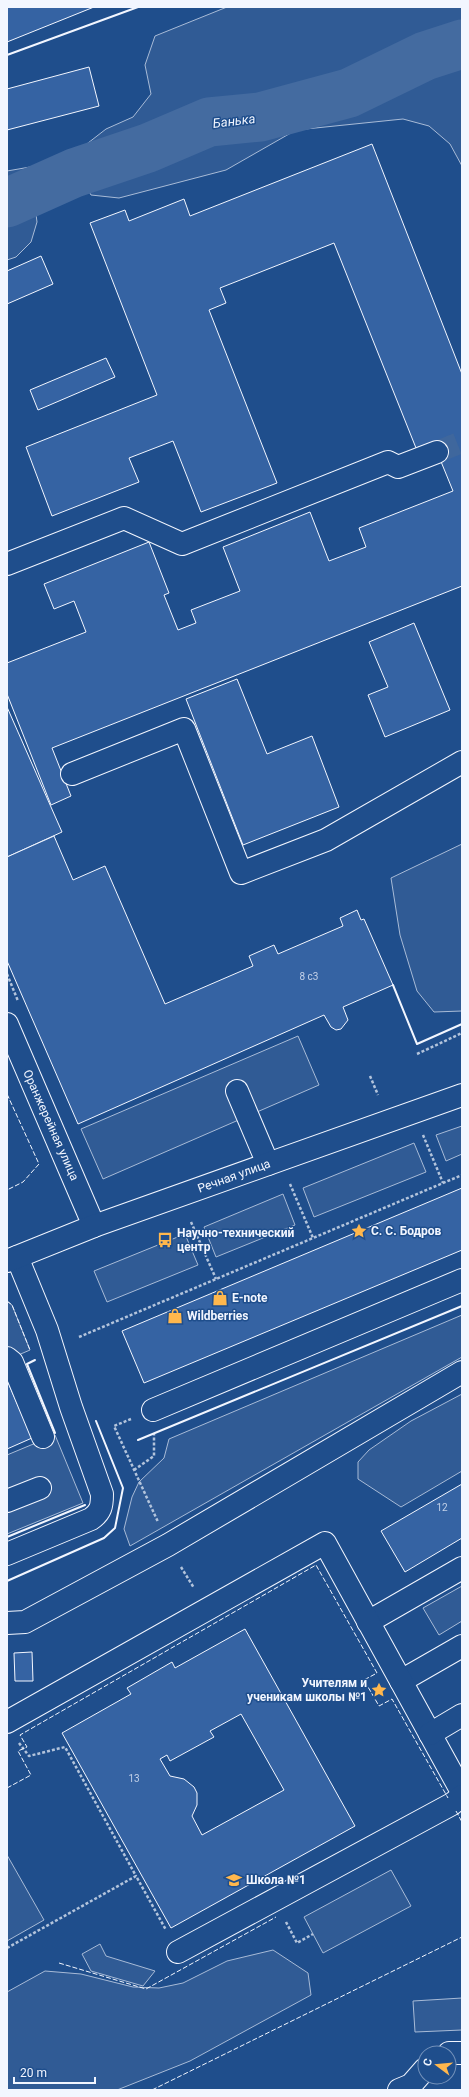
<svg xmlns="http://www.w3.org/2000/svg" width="469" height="2097" font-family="Roboto,sans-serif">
<rect width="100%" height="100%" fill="#1f4e8c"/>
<!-- built -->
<g fill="#305b95" stroke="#a8bbd7">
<path d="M 227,7 L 462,7 L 462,166 L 450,144 L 429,126 L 403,119 L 296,130 L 226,170 L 119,198 L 91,195 L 70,157 L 106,129 L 133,117 L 151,94 L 145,65 L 155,36 Z"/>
<path d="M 30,167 L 37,222 L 31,242 L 16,257 L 7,260 L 7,171 Z"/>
<path d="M 462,844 L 462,1011 L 434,1012 L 417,991 L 400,935 L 391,878 Z"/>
<path d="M 298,1036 L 319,1085 L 103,1179 L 81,1129 Z"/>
<path d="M 462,1126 L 462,1154 L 446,1161 L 436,1135 Z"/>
<path d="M 414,1143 L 426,1172 L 314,1217 L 303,1188 Z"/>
<path d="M 283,1194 L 295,1225 L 216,1257 L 204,1227 Z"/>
<path d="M 185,1234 L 198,1265 L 107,1302 L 94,1271 Z"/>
<path d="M 7,1301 L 12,1305 L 30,1350 L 16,1356 L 7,1348 Z"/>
<path d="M 462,1315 L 462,1357 L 130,1546 L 124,1529 L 132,1497 L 139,1482 L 164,1458 L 169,1439 Z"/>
<path d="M 462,1394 L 462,1471 L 401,1507 L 358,1479 L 358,1462 L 369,1450 L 411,1421 Z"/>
<path d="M 55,1435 L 83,1503 L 7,1534 L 7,1455 Z"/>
<path d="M 462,1586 L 462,1621 L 439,1635 L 423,1608 Z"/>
<path d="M 7,1855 L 44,1920 L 7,1941 Z"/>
<path d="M 391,1870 L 411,1906 L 323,1953 L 304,1917 Z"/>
<path d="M 100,1944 L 106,1956 L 155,1971 L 143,1986 L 91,1971 L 82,1954 Z"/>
<path d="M 273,1950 L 308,1973 L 311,1995 L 190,2061 L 117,2090 L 7,2090 L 7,1992 L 45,1971 L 81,1974 L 133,1987 L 159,1988 L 183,1983 L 227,1961 Z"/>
<path d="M 462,1998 L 462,2030 L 415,2032 L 413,2001 Z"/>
</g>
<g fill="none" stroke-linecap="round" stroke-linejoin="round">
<!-- river -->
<path stroke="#446ba0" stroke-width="49" d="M 7,203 L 74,173 L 148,148 L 209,122 L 260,117 L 349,93 L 425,56 L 462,44"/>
</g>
<!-- building -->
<g fill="#3563a3" stroke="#f2f6ff" fill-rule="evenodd">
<path d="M 7,7 L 94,7 L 7,42 Z"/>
<path d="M 89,67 L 99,106 L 7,130 L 7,89 Z"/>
<path d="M 372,144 L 462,374 L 462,586 L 52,748 L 71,796 L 51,805 L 7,694 L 7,663 L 86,632 L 74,601 L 54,609 L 44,584 L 149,542 L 169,593 L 164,595 L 178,630 L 196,623 L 191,610 L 240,591 L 223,547 L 310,512 L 329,561 L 366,547 L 359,528 L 453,491 L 433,442 L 416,448 L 334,243 L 220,288 L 226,303 L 209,310 L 277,483 L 201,512 L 173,441 L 129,458 L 139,482 L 52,516 L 26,447 L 157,395 L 90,223 L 125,210 L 129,221 L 184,199 L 190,216 Z"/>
<path d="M 41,256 L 53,284 L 7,304 L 7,271 Z"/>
<path d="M 106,358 L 115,377 L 38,410 L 30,390 Z"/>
<path d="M 414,623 L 450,710 L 385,737 L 368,695 L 388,687 L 369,642 Z"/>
<path d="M 237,679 L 267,754 L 312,736 L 339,807 L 243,845 L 186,699 Z"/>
<path d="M 7,707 L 62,832 L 7,857 Z"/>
<path d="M 54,836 L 73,880 L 105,866 L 165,1004 L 253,966 L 249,956 L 274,945 L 278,954 L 343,926 L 340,918 L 357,910 L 361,920 L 364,919 L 393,985 L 343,1007 L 348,1020 L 341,1029 L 336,1030 L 331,1027 L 324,1015 L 78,1124 L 7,961 L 7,857 Z"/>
<path d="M 462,1188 L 462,1250 L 144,1383 L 122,1331 Z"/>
<path d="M 7,1380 L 32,1438 L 7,1449 Z"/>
<path d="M 462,1484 L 462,1538 L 405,1572 L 381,1531 Z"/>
<path d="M 245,1629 L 355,1826 L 171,1928 L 62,1733 L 131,1694 L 127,1688 L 172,1662 L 175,1668 ZM 241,1714 L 284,1790 L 202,1835 L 192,1816 L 197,1805 L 197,1793 L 194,1787 L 184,1779 L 170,1776 L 160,1759 L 167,1755 L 170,1761 L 214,1737 L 210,1731 Z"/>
<path d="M 32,1652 L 33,1681 L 15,1681 L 14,1653 Z"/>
</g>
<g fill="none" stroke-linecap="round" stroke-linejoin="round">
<!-- minor-tunnel -->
<path stroke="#3f679d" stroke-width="22" stroke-dasharray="22 11" stroke-linecap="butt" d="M 437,452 L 462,442"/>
<defs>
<g id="minor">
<path d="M 7,564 L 124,518 L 182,544 L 388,462 L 398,467 L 437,452"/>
<path d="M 72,774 L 184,729 L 241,873 L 326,840 L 462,762"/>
<path d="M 237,1091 L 268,1164"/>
<path d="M 7,1358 L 12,1362 L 43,1437"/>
<path d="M 153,1410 L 462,1280"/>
<path d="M 7,1501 L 40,1488"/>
<path d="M 7,1554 L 91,1519 C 101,1512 102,1506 102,1494 L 71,1407 L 47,1330 L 17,1257"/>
<path d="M 368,1622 L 462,1568"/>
<path d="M 7,1623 L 25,1622 L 168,1545 L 462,1372"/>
<path d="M 401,1681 L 462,1646"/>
<path d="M 7,1722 L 325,1543 L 462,1792"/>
<path d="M 430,1734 L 462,1715"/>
<path d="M 178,1952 L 452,1804 L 462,1796"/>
<path d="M 449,2053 L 462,2053"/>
<path d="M 399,2090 L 411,2085 L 425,2069"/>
</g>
<g id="major">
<path d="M 7,1024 L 94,1226"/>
<path d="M 7,1261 L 94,1226 L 462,1095"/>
</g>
</defs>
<!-- minor casing -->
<use href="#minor" stroke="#f2f6ff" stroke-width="24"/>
<!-- major casing -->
<use href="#major" stroke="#f2f6ff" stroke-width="24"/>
<!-- path -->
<g stroke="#b3c4dc" stroke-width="2.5" stroke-dasharray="3 2" stroke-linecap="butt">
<path d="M 7,974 L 18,1001"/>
<path d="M 417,1054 L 462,1033"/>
<path d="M 370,1076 L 378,1095"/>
<path d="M 423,1135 L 443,1183"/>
<path d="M 290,1184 L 313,1238"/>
<path d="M 191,1222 L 216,1279"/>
<path d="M 79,1337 L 462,1175"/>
<path d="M 131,1419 L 114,1426 L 158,1522"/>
<path d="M 134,1470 L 154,1456 L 154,1434"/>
<path d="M 181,1567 L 194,1588"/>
<path d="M 19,1743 L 29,1756 L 65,1747 L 136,1876"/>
<path d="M 286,1922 L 297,1943 L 313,1934"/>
<path d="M 7,1948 L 136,1876 L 166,1930"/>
</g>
<!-- minor -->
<use href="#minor" stroke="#1f4e8c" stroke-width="22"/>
<!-- major -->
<use href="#major" stroke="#1f4e8c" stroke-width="22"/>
<!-- fence -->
<g stroke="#f2f6ff" stroke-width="1" stroke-dasharray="5 2" stroke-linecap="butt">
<path d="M 7,1094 L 39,1164 L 23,1182 L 7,1190"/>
<path d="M 7,1301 L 12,1305 L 30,1350"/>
<path d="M 7,1788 L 31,1775 L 18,1751 L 27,1747 L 20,1735 L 316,1565 L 377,1673 L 364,1680 L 379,1706 L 392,1699 L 448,1798"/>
<path d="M 456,1811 L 462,1822"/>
<path d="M 59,1963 L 146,1989 L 276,1917"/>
<path d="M 152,2090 L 462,1937"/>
</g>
<!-- wall -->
<g stroke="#f2f6ff" stroke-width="2">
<path d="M 7,55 L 138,7"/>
<path d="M 393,985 L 417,1044 L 462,1024"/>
<path d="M 35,1360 L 27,1364 L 55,1433"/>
<path d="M 138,1440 L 462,1306"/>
<path d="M 7,1537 L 85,1505"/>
<path d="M 7,1581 L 104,1538 L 115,1528 L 123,1488 L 96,1421"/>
</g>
</g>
<!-- icons -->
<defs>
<symbol id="sight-bare" viewBox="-9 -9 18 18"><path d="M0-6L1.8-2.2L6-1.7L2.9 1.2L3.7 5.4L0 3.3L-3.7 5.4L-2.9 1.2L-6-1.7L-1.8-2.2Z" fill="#ffb74d" stroke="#1f4e8c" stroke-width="2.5" paint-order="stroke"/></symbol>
<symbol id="bus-bare" viewBox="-9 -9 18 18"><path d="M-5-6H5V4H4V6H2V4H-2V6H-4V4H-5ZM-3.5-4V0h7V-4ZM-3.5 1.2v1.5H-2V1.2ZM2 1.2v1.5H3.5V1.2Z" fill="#ffb74d" stroke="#1f4e8c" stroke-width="2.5" paint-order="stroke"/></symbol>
<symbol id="shop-bare" viewBox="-9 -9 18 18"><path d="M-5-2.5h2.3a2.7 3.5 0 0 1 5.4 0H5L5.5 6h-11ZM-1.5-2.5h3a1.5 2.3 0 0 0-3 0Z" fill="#ffb74d" stroke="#1f4e8c" stroke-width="2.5" paint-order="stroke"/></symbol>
<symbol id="school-bare" viewBox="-9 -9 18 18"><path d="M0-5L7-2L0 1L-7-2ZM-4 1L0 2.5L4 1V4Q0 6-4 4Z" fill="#ffb74d" stroke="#1f4e8c" stroke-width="2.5" paint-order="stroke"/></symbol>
</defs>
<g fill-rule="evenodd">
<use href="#sight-bare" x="348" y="1220" width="22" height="22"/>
<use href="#bus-bare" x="154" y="1229" width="22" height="22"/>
<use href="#shop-bare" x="209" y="1287" width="22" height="22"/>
<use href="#shop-bare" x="164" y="1305" width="22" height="22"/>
<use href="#sight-bare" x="368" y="1679" width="22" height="22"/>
<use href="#school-bare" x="223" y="1869" width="22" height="22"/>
</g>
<g text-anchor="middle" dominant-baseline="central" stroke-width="3" stroke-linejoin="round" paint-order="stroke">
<!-- number labels -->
<g font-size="10" fill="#c3d1e8">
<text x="309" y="976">8 с3</text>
<text x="442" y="1507">12</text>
<text x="134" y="1778">13</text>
</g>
<!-- street labels -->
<g font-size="12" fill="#f2f6ff" stroke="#1f4e8c">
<text transform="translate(51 1125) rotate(66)">Оранжерейная улица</text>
<text transform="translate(234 1176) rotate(-20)">Речная улица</text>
</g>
<!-- poi labels -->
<g font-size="12" font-weight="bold" fill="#f2f6ff" stroke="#1f4e8c" text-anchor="start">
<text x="371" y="1231">С. С. Бодров</text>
<text x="177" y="1233">Научно-технический<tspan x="177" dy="14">центр</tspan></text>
<text x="232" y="1298">E-note</text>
<text x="187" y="1316">Wildberries</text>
<text x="367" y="1683" text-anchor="end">Учителям и<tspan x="367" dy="14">ученикам школы №1</tspan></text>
<text x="246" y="1880">Школа №1</text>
</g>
<!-- water labels -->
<g font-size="13" font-style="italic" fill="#f2f6ff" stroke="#1f4e8c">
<text transform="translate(234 121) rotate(-7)">Банька</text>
</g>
</g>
<!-- border -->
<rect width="469" height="2097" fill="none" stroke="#f2f6ff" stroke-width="16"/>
<!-- north arrow -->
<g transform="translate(437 2065) rotate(286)"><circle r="19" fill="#1f4e8c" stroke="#7391ba"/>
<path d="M0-3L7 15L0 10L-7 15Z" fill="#ffb74d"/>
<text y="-6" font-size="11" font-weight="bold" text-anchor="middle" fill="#f2f6ff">С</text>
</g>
<!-- scale -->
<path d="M14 2077v6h81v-6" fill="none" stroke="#f2f6ff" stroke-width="2"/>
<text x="20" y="2077" font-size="12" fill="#f2f6ff" stroke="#1f4e8c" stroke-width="3" paint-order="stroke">20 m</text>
</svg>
